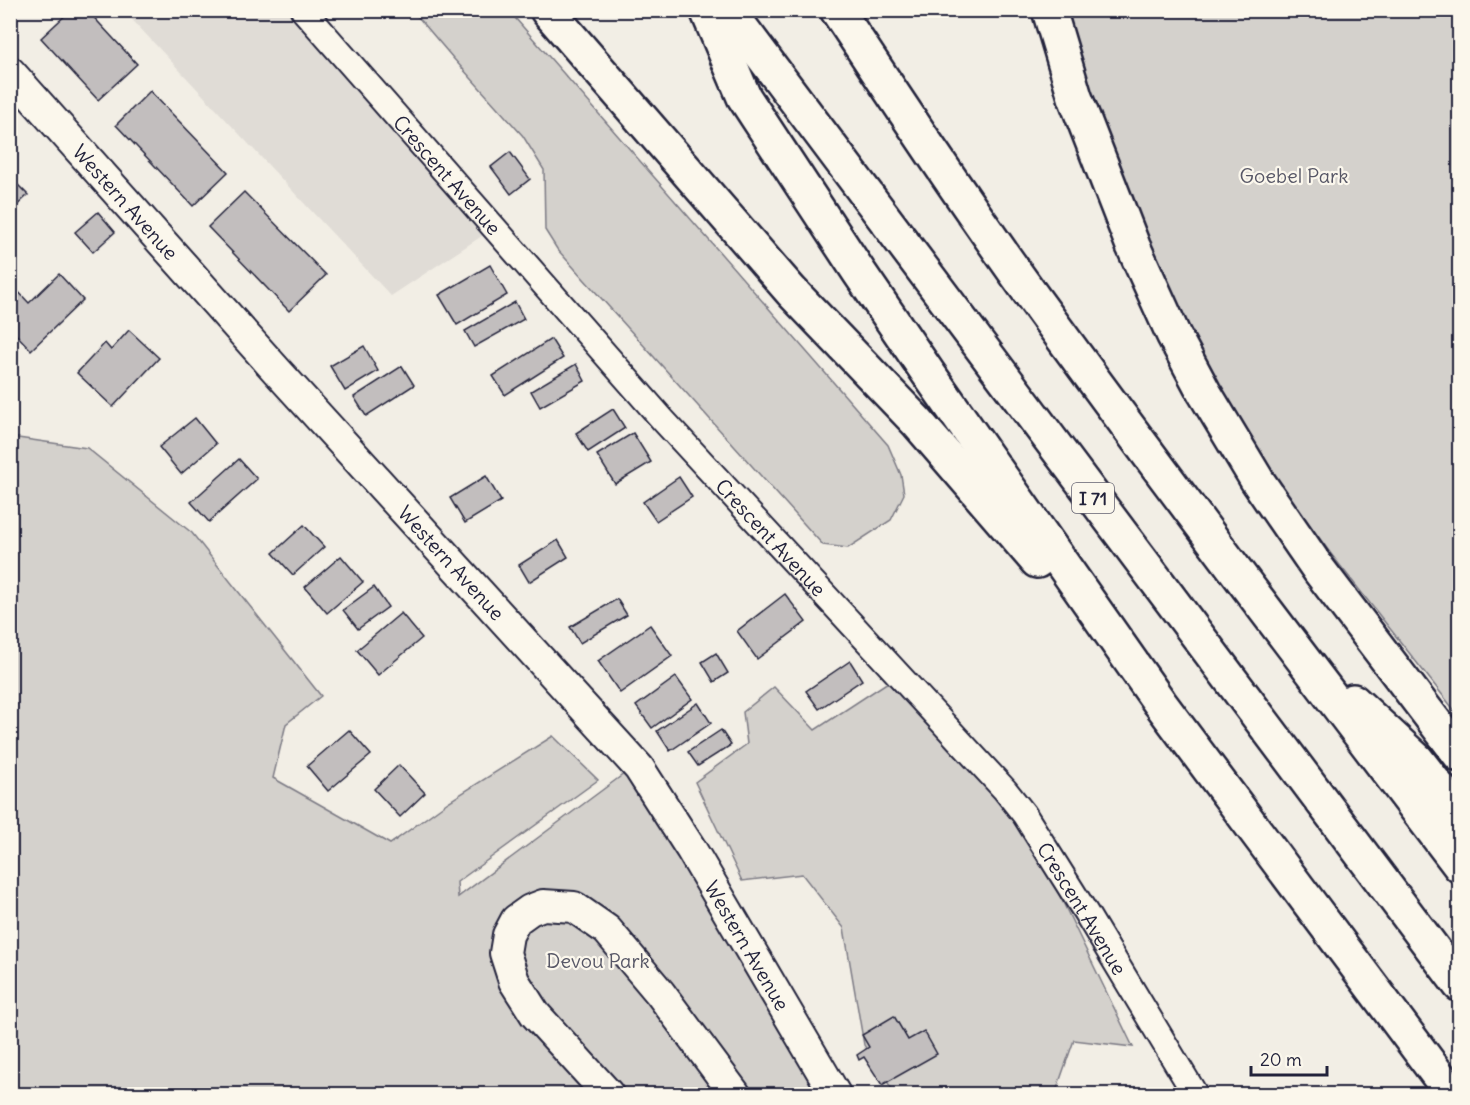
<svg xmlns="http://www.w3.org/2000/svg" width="1470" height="1105" font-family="Delius,sans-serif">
<rect width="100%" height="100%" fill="#f2eee5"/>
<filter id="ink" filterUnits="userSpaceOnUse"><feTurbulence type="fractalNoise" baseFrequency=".0167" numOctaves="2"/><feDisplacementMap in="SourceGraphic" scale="12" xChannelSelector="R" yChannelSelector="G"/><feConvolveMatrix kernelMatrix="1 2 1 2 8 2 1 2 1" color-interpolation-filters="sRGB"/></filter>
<g filter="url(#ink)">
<!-- built -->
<path fill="#e0dcd6" d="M 124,11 L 303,11 L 494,228 L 391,296 Z"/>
<!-- green -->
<g fill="#d4d1cc" stroke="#7b7a84" stroke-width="1.5">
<path d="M 413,11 L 509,11 L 888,445 L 901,475 L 904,494 L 891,520 L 848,548 L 823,545 L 557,249 L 545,230 L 544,170 L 523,136 L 453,58 Z"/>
<path d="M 1066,11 L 1459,11 L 1459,716 L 1331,554 L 1255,450 L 1190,340 L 1121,188 L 1071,32 Z"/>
<path d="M 11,437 L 87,448 L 192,533 L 321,696 L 286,724 L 273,778 L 390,844 L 448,802 L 553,736 L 598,780 L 457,882 L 458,897 L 636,765 L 835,1094 L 11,1094 Z"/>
<path d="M 888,682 L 995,790 L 1057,890 L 1133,1047 L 1074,1040 L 1055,1094 L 895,1094 L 864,1045 L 844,928 L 802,874 L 742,881 L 695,782 L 747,744 L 743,712 L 774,687 L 815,730 Z"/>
</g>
<!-- building -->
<g fill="#c2bebe" stroke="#22223b" stroke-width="1.5">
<path d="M 71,10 L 87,10 L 137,64 L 98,100 L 41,38 Z"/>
<path d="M 150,91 L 228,172 L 193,206 L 116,125 Z"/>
<path d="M 510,152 L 530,179 L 511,194 L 491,167 Z"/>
<path d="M 10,177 L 28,195 L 10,212 Z"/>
<path d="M 244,192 L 326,275 L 289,311 L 208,227 Z"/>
<path d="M 98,212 L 115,232 L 93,252 L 75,232 Z"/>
<path d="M 490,265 L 507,295 L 457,325 L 439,295 Z"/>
<path d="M 59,274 L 83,300 L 31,350 L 10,328 L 10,290 L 14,287 L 29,303 Z"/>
<path d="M 515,302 L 524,319 L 474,347 L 465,331 Z"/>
<path d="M 129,330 L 159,358 L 113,407 L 77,373 L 105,343 L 111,350 Z"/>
<path d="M 551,339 L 563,358 L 505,395 L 493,376 Z"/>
<path d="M 364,346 L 378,371 L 345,391 L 330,366 Z"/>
<path d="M 576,364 L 585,381 L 540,407 L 531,391 Z"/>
<path d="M 402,366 L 414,385 L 366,416 L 354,397 Z"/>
<path d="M 613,409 L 625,428 L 588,452 L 576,433 Z"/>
<path d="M 195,418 L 216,444 L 181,474 L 159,447 Z"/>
<path d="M 633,433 L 651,462 L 615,484 L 597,455 Z"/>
<path d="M 239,459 L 257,479 L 209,522 L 191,502 Z"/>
<path d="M 486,476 L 501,501 L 465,523 L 450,498 Z"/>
<path d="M 679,477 L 692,497 L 656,521 L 643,502 Z"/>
<path d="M 304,525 L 324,547 L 293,575 L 273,553 Z"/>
<path d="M 558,540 L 568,557 L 529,582 L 519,565 Z"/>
<path d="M 341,556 L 363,582 L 327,613 L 305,587 Z"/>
<path d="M 374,587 L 388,607 L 358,629 L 343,610 Z"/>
<path d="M 785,594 L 806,622 L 757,659 L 737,631 Z"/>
<path d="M 617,599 L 627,615 L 580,643 L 570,627 Z"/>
<path d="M 401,613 L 422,638 L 378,675 L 357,650 Z"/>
<path d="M 650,625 L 672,656 L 620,693 L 598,661 Z"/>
<path d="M 716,653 L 728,673 L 714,682 L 702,662 Z"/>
<path d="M 850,661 L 862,680 L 819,709 L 806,691 Z"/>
<path d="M 676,677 L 692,699 L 652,728 L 636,706 Z"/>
<path d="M 698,703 L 711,723 L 670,751 L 657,731 Z"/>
<path d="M 349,730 L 371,755 L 328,791 L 307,766 Z"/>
<path d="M 721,730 L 731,745 L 698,766 L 688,752 Z"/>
<path d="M 399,765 L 425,793 L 400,817 L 374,789 Z"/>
<path d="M 894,1016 L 908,1040 L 924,1031 L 937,1054 L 882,1085 L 864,1057 L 859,1060 L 857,1055 L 869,1047 L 862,1035 Z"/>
</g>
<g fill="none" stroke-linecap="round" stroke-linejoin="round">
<defs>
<g id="minor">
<path id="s1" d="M 303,10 L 663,420 L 1005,790 L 1024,814 L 1086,913 L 1195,1094"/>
</g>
<g id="tertiary">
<path id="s2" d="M 10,72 L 277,371 L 639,768 L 691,849 L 835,1094"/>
<path d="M 608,1094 L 535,1014 L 514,981 L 505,953 L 508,935 L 516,920 L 530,910 L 543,905 L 574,907 L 607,930 L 660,993 L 735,1094"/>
</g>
<g id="motorway">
<path d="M 547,10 L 791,291 L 917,422 L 1037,561"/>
<path d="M 707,10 L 744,97 L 859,272 L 928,373 L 1160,703 L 1452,1094"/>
<path d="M 728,10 L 1460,985"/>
<path d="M 837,10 C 902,108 967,206 1035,300 C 1174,491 1317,678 1460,866"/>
<path d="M 1049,10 L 1075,97 L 1133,246 L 1173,334 L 1204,392 L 1257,480 L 1319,570 L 1460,755"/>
<path d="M 1353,701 L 1417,760 L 1460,815"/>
</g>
</defs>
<!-- minor casing -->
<use href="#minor" stroke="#22223b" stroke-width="28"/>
<!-- tertiary casing -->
<use href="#tertiary" stroke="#22223b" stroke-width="34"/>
<!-- motorway casing -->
<use href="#motorway" stroke="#22223b" stroke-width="38"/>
<!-- minor -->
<use href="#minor" stroke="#fbf7ec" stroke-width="24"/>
<!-- tertiary -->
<use href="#tertiary" stroke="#fbf7ec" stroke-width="30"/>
<!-- motorway -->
<use href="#motorway" stroke="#fbf7ec" stroke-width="33"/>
</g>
</g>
<g text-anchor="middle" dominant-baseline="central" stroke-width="4.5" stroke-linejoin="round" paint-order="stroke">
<!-- shield labels -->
<rect fill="#fbf7ec" stroke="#636270" stroke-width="1.5" x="1072" y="483" width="42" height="30" rx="4.5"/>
<g font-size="18" font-weight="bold" fill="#22223b">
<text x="1093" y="498">I 71</text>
</g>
<!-- street labels -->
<g font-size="20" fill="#22223b" stroke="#fbf7ec">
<text stroke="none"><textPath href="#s1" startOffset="219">Crescent Avenue</textPath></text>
<text stroke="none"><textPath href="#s2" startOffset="174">Western Avenue</textPath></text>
<text stroke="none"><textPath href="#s1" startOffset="705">Crescent Avenue</textPath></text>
<text stroke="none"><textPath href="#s2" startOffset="660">Western Avenue</textPath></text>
<text stroke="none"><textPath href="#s1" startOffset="1191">Crescent Avenue</textPath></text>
<text stroke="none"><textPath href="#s2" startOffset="1146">Western Avenue</textPath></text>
</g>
<!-- park labels -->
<g font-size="20" fill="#575766" stroke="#fbf7ec">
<text x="1294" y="175">Goebel Park</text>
<text x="598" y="960">Devou Park</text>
</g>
</g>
<!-- margin -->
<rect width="1470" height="1105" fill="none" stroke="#fbf7ec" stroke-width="36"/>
<rect x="18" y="18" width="1434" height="1069" fill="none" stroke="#22223b" stroke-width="2" filter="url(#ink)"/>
<!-- scale -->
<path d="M1251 1066v9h76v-9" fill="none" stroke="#22223b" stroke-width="3"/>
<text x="1260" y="1066" font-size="18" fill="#22223b" stroke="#fbf7ec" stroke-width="4.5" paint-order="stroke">20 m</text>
</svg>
